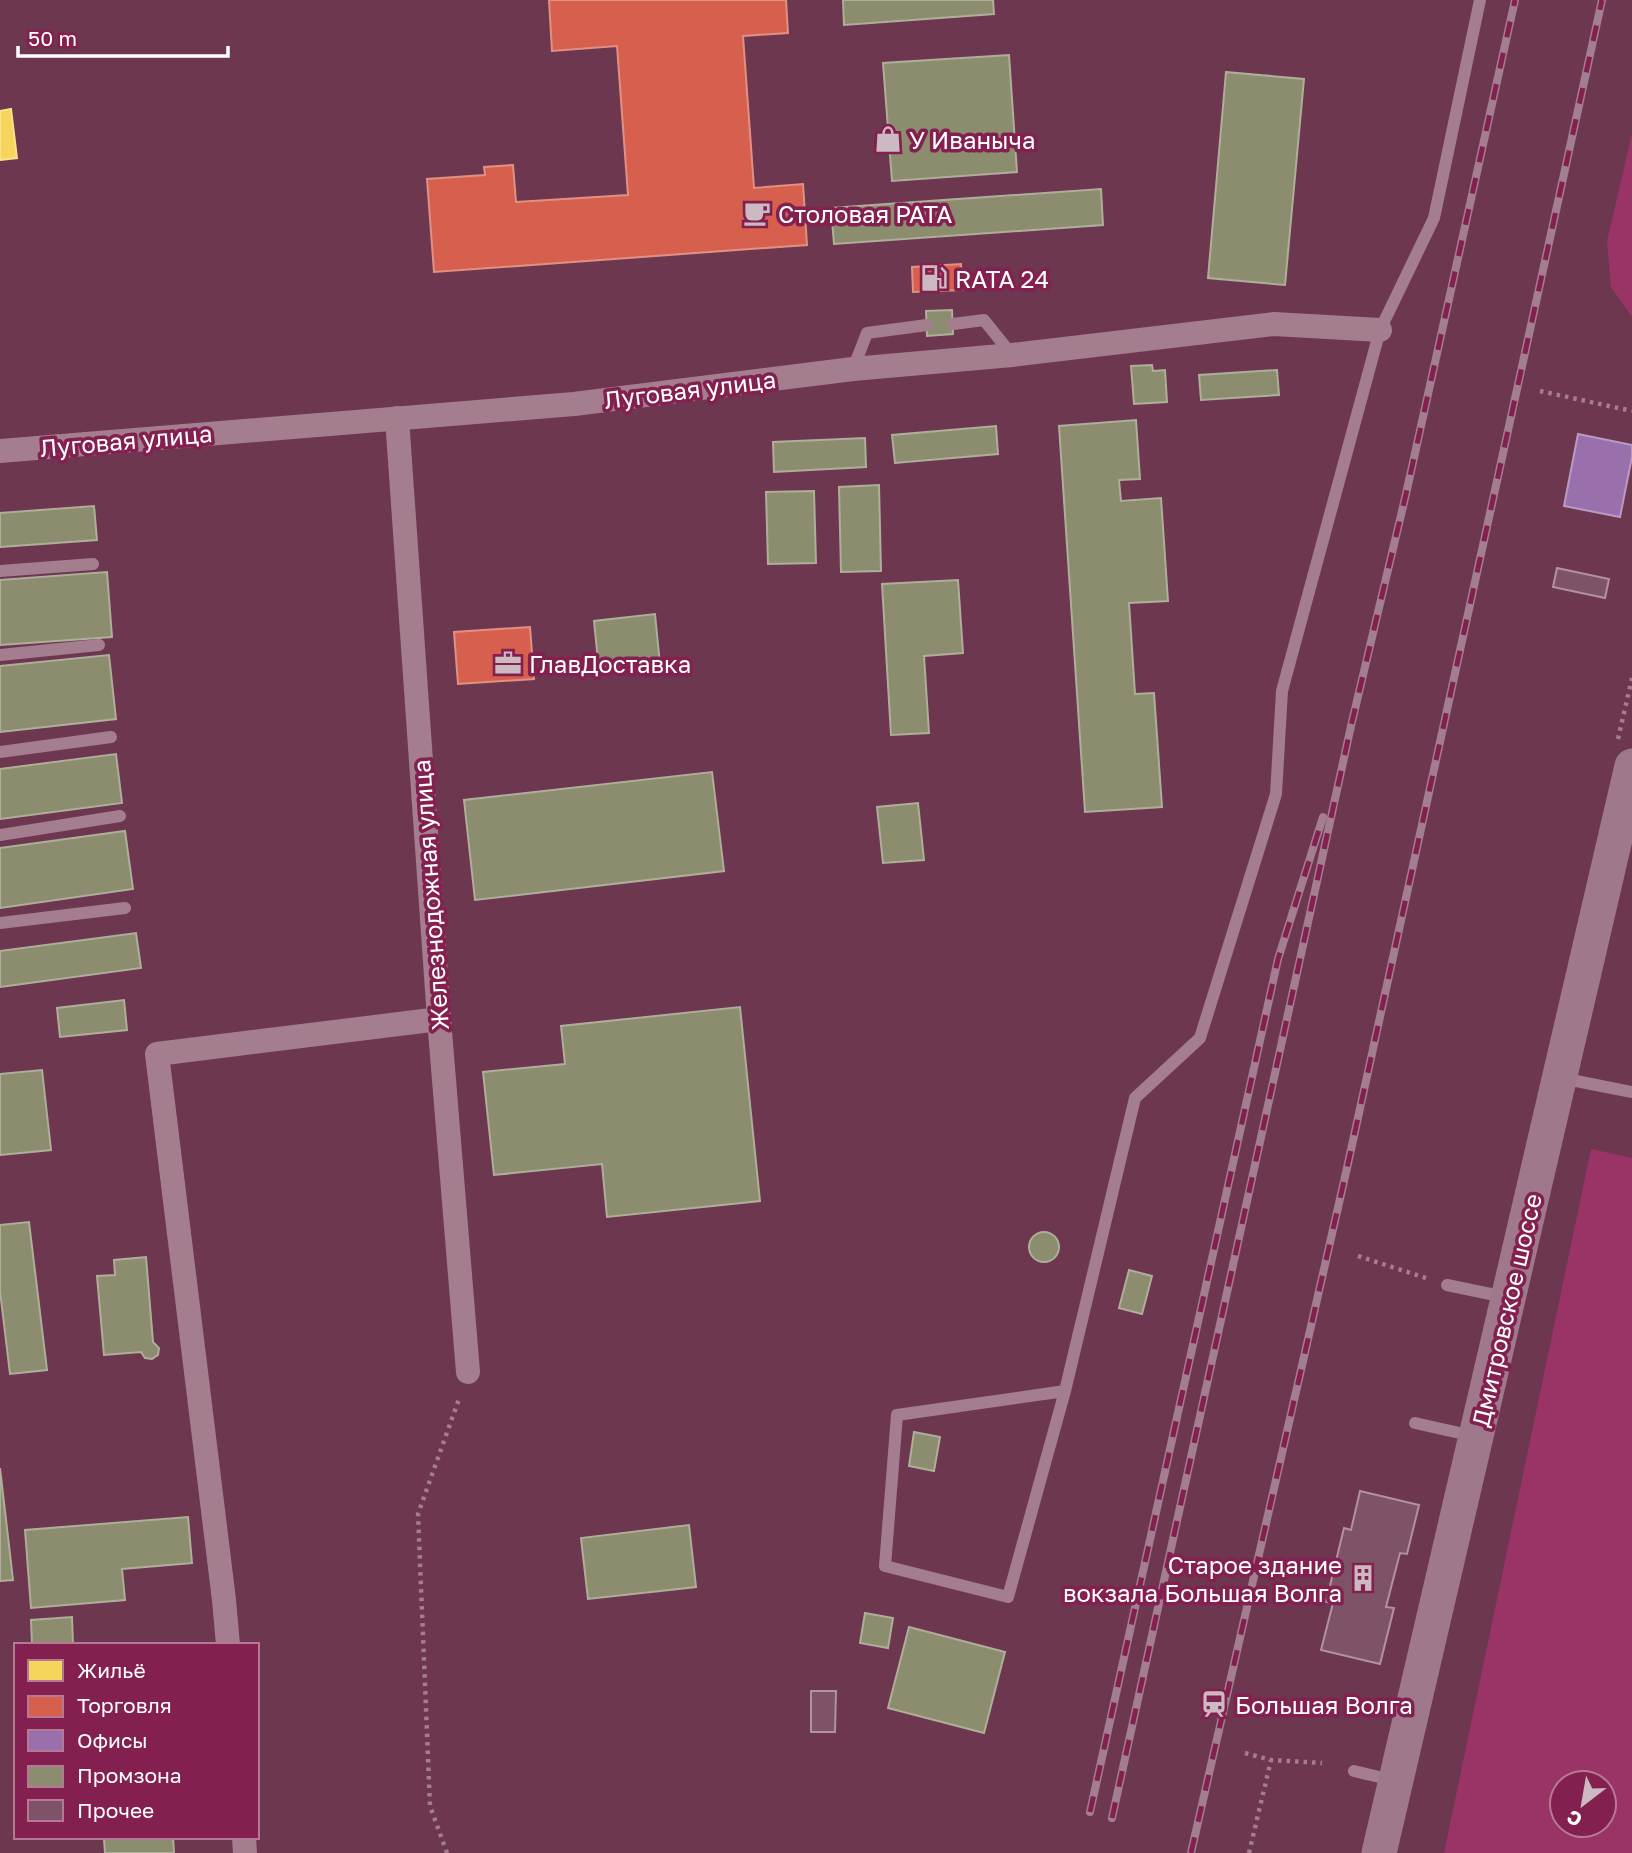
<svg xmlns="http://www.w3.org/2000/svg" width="1632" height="1853" font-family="'Golos Text',sans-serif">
<rect width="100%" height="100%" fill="#6e3750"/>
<!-- green -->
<g fill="#9a3466" fill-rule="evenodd">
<path d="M 1632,134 L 1632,317 L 1611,287 L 1607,241 Z"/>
<path d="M 1591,1149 L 1632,1158 L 1632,1853 L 1444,1853 ZM 1562,1783 L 1604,1783 L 1604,1825 L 1562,1825 Z"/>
</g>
<!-- homes -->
<path fill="#f6d55c" stroke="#f9e28d" stroke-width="2" d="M 11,109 L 17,158 L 0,160 L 0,111 Z"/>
<!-- shops -->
<g fill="#d6604d" stroke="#e29082" stroke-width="2">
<path d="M 549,0 L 786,0 L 788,33 L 743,36 L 754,188 L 803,184 L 807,245 L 434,272 L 427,179 L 485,175 L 484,167 L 513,165 L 516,202 L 628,195 L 617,46 L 552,51 Z"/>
<path d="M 961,264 L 962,290 L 913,292 L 912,267 Z"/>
<path d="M 530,627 L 534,679 L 458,684 L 454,632 Z"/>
</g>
<!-- offices -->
<path fill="#9970ab" stroke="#b89bc4" stroke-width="2" d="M 1578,434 L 1632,445 L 1632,457 L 1620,517 L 1564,506 Z"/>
<!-- industry -->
<g fill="#8c8c6e" stroke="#aeae9a" stroke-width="2">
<path d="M 843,0 L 993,0 L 994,14 L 844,25 Z"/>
<path d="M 1009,55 L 1017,172 L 892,181 L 883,63 Z"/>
<path d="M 1226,72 L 1304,79 L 1285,285 L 1208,278 Z"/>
<path d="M 1101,189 L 1103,225 L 834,244 L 831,208 Z"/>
<path d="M 952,310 L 953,334 L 927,336 L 926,311 Z"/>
<path d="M 1152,365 L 1153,371 L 1165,370 L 1167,402 L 1134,404 L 1131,366 Z"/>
<path d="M 1277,370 L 1279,395 L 1201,400 L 1199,375 Z"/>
<path d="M 1136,420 L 1140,479 L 1119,480 L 1121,501 L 1161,498 L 1168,601 L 1129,603 L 1135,694 L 1154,693 L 1162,807 L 1085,812 L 1059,426 Z"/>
<path d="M 996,426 L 998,454 L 895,463 L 892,435 Z"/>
<path d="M 865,438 L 866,467 L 774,472 L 773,442 Z"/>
<path d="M 879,485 L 881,571 L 841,572 L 839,487 Z"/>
<path d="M 814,491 L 816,563 L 768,564 L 766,492 Z"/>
<path d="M 94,506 L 97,540 L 0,547 L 0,513 Z"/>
<path d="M 107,572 L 112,637 L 0,645 L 0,580 Z"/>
<path d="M 958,580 L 963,653 L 924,656 L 929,733 L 891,735 L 882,584 Z"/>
<path d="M 655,614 L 660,665 L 599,671 L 594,621 Z"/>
<path d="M 109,655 L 116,719 L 0,732 L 0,666 Z"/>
<path d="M 116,754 L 122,803 L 0,819 L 0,769 Z"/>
<path d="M 712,772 L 724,871 L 475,900 L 464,800 Z"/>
<path d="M 918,803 L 924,860 L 883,863 L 877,807 Z"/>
<path d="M 125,831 L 133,889 L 0,908 L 0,848 Z"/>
<path d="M 136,933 L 141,968 L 0,987 L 0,951 Z"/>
<path d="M 124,1000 L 127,1030 L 60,1037 L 57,1008 Z"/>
<path d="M 740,1007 L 760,1201 L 607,1217 L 602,1164 L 494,1175 L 483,1072 L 565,1064 L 561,1026 Z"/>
<path d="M 42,1070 L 51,1150 L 0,1155 L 0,1074 Z"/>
<path d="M 29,1222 L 47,1370 L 10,1374 L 0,1291 L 0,1225 Z"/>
<circle cx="1044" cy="1247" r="15"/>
<path d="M 146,1257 L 153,1342 L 159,1348 L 158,1355 L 152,1359 L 145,1358 L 141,1352 L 104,1355 L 97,1276 L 115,1275 L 114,1260 Z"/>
<path d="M 1129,1270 L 1152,1276 L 1142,1314 L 1119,1308 Z"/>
<path d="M 914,1432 L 940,1437 L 934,1471 L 909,1466 Z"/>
<path d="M 0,1468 L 13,1580 L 0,1581 Z"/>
<path d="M 188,1517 L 192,1563 L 122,1569 L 125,1600 L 31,1608 L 25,1530 Z"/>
<path d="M 689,1525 L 696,1587 L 588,1599 L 581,1538 Z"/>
<path d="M 865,1613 L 893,1618 L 888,1648 L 860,1643 Z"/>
<path d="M 72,1617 L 73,1645 L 32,1645 L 31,1620 Z"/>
<path d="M 909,1627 L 1005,1652 L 984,1733 L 888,1708 Z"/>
<path d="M 120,1837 L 173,1837 L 174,1853 L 105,1853 L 104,1839 Z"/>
</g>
<!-- building -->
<g fill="#7e5367" stroke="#b291a0" stroke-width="2">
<path d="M 1557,568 L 1609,579 L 1605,598 L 1553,587 Z"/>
<path d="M 1360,1491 L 1419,1505 L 1407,1554 L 1400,1553 L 1386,1607 L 1394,1608 L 1380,1664 L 1321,1650 L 1333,1603 L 1326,1602 L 1344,1528 L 1351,1530 Z"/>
<path d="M 811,1691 L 836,1691 L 835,1732 L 811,1732 Z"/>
</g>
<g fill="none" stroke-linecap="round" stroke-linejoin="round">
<!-- path -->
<g stroke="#a47d8f" stroke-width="4.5" stroke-dasharray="3.5 5" stroke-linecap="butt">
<path d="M 1540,391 L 1632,411"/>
<path d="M 1618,739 L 1632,678"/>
<path d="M 1358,1256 L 1429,1279"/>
<path d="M 1245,1753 L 1271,1760 L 1322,1763"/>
<path d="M 447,1853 L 430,1806 L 418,1514 L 460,1396"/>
<path d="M 1249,1853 L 1271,1760"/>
</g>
<!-- lane -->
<g stroke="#a47d8f" stroke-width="12">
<path d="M 953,324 L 984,320 L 1012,355"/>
<path d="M 853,369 L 867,333 L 927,325"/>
<path d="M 0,571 L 93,564"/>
<path d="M 0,655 L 99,645"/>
<path d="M 0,752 L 111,737"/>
<path d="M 0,835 L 120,816"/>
<path d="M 0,923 L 125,908"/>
<path d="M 1561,1078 L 1632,1092"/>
<path d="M 1447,1285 L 1505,1297"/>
<path d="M 1065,1391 L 897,1415 L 885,1566 L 1008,1597 L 1065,1391 L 1135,1098 L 1200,1038 L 1276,794 L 1282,691 L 1380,330 L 1434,218 L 1480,0"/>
<path d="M 1415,1423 L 1473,1436"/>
<path d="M 1354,1771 L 1392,1780"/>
</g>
<!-- street -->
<g stroke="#a47d8f" stroke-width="24">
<path d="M 397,418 L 439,1019 L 468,1372"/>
<path d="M 0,451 L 574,404 L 853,369 L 1012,355 L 1274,324 L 1380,330"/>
<path d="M 228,1645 L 224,1600 L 157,1054 L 439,1019"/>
<path d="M 244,1837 L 245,1853"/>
</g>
<!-- secondary -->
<path stroke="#9f788b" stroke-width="35" d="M 1379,1853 L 1632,766"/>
<defs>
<g id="rail">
<path d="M 1090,1812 L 1278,959 L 1323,817"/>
<path d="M 1112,1818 L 1351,726 L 1406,494 L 1515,0"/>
<path d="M 1191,1853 L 1347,1168 L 1602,0"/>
</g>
</defs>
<!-- rail casing -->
<use href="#rail" stroke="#a37e90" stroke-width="8"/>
<!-- rail -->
<use href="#rail" stroke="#84204f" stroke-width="5" stroke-dasharray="16" stroke-linecap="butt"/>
</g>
<!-- icons -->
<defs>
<symbol id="shop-bare" viewBox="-9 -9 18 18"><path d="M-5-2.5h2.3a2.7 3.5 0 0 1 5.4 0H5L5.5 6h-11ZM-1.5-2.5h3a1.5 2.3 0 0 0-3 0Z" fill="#ccb9c2" stroke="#84204f" stroke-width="2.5" paint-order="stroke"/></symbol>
<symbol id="cafe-bare" viewBox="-9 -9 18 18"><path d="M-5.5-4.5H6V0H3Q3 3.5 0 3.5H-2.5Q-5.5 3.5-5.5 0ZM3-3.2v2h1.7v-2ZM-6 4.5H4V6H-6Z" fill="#ccb9c2" stroke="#84204f" stroke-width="2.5" paint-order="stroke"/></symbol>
<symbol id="fuel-bare" viewBox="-9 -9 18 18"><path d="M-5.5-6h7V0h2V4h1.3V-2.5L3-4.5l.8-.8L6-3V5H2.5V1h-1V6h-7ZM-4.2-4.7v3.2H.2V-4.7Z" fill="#ccb9c2" stroke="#84204f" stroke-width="2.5" paint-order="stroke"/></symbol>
<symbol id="office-bare" viewBox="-9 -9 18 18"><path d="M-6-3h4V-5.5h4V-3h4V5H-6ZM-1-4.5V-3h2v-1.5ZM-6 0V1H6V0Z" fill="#ccb9c2" stroke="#84204f" stroke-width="2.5" paint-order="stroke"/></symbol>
<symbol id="building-bare" viewBox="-9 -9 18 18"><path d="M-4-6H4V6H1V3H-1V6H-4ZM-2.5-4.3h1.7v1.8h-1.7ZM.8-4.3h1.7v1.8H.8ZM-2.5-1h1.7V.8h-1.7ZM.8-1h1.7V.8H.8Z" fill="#ccb9c2" stroke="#84204f" stroke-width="2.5" paint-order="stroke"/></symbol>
<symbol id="station-bare" viewBox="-9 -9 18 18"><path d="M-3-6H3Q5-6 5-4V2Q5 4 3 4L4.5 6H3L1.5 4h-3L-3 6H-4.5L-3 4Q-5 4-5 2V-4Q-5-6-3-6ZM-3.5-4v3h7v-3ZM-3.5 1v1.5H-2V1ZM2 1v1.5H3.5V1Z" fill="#ccb9c2" stroke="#84204f" stroke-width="2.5" paint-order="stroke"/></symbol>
</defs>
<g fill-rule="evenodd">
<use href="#shop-bare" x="869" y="120" width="38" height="38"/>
<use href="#cafe-bare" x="738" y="194" width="38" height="38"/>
<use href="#fuel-bare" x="915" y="259" width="38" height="38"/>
<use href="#office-bare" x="489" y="644" width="38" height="38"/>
<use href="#building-bare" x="1344" y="1559" width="38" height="38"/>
<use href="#station-bare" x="1195" y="1685" width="38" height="38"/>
</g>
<g text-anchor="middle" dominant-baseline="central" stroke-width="7" stroke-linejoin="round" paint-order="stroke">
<!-- poi labels -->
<g font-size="24" fill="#fff" stroke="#84204f" text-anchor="start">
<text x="909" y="139">У Иваныча</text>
<text x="778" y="213">Столовая РАТА</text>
<text x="955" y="278">RATA 24</text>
<text x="529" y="663">ГлавДоставка</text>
<text x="1342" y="1564" text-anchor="end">Старое здание<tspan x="1342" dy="28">вокзала Большая Волга</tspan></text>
<text x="1235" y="1704">Большая Волга</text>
</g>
<!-- street labels -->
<g font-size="24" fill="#fff" stroke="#84204f">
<text transform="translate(690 389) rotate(-7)">Луговая улица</text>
<text transform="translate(126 440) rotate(-5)">Луговая улица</text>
<text transform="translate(430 895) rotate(-94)">Железнодожная улица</text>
<text transform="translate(1506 1310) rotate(-77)">Дмитровское шоссе</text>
</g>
</g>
<!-- legend -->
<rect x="14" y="1643" width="245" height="196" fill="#84204f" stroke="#b57995" stroke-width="2"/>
<rect x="28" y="1660" width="35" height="21" fill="#f6d55c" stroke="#b57995" stroke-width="2"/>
<text x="77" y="1678" font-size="21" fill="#ffffff">Жильё</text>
<rect x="28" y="1696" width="35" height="21" fill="#d6604d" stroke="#b57995" stroke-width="2"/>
<text x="77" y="1713" font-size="21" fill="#ffffff">Торговля</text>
<rect x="28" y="1730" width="35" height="21" fill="#9970ab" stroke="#b57995" stroke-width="2"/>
<text x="77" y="1748" font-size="21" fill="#ffffff">Офисы</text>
<rect x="28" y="1766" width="35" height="21" fill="#8c8c6e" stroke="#b57995" stroke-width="2"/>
<text x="77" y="1783" font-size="21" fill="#ffffff">Промзона</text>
<rect x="28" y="1800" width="35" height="21" fill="#7e5367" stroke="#b57995" stroke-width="2"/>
<text x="77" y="1818" font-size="21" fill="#ffffff">Прочее</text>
<!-- north arrow -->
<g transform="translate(1583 1804) rotate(211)"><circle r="33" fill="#84204f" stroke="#b57995" stroke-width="2"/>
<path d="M0-5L12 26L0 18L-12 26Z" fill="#ccb9c2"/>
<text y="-10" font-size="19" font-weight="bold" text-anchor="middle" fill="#ffffff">С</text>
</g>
<!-- scale -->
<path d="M18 46v10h210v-10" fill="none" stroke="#ffffff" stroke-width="3.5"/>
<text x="28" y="46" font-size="21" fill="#ffffff" stroke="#84204f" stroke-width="5" paint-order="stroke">50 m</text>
</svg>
